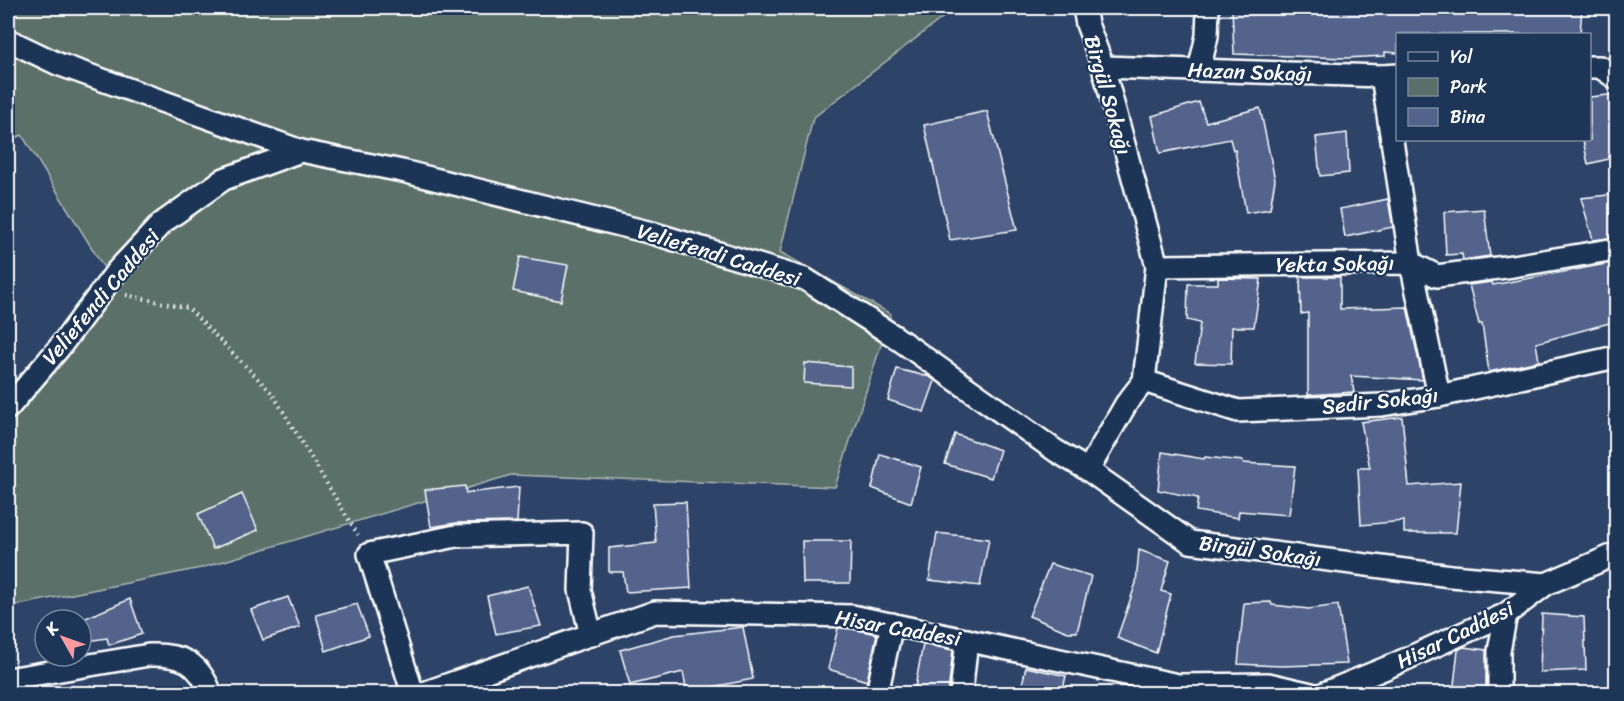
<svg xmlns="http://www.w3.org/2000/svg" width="1624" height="701" font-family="Sriracha,sans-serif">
<rect width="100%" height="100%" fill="#2d4367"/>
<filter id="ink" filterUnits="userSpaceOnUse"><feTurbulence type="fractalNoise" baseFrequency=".0167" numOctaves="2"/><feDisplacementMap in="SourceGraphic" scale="12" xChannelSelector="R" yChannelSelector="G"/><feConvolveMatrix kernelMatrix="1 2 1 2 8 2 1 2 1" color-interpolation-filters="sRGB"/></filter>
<g filter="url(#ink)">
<!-- green -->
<path fill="#5b6f6a" stroke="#adb7b4" stroke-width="1.5" d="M 8,8 L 955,8 L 813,118 L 780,252 L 891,314 L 835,487 L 511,475 L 201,568 L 8,607 L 8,414 L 114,284 L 22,135 L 8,141 Z"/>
<!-- building -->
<g fill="#52648b" stroke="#fff" stroke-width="1.5">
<path d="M 1232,8 L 1582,8 L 1580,34 L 1398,34 L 1398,53 L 1385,52 L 1385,56 L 1345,58 L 1234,54 Z"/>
<path d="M 1617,94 L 1617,157 L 1588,164 L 1583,140 L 1590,140 L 1590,97 Z"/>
<path d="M 1199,102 L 1206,122 L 1260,108 L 1275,180 L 1270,209 L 1246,213 L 1235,150 L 1233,150 L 1230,139 L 1160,153 L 1152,116 Z"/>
<path d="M 987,111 L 1017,230 L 950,240 L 924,125 Z"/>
<path d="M 1347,133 L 1349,173 L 1320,176 L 1316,137 Z"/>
<path d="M 1617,194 L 1617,237 L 1593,240 L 1581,198 Z"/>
<path d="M 1388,199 L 1393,227 L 1345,237 L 1340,209 Z"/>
<path d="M 1484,209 L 1490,256 L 1463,260 L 1462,254 L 1446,255 L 1444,212 Z"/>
<path d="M 520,257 L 568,265 L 561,301 L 513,291 Z"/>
<path d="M 1617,262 L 1617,321 L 1536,343 L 1539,361 L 1489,372 L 1482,324 L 1479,324 L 1469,285 L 1492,282 L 1493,285 Z"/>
<path d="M 1300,277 L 1340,277 L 1340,309 L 1407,307 L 1423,380 L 1351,376 L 1354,392 L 1308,395 L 1308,313 L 1301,314 Z"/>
<path d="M 1218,278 L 1261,279 L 1254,327 L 1232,327 L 1231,364 L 1195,363 L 1200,323 L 1187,320 L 1188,284 L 1218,284 Z"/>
<path d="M 805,363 L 851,367 L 851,386 L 804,383 Z"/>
<path d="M 897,369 L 930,377 L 935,381 L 924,412 L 888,400 Z"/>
<path d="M 1402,417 L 1409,486 L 1461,482 L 1456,533 L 1404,533 L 1404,521 L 1361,525 L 1358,468 L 1370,468 L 1361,422 Z"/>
<path d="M 955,434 L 1000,450 L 991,478 L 945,464 Z"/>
<path d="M 1162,452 L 1204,459 L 1205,457 L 1243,461 L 1243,463 L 1295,466 L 1289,515 L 1239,511 L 1238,518 L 1196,511 L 1198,498 L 1158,490 Z"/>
<path d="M 880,454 L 921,467 L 911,503 L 872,488 Z"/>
<path d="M 465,486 L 466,493 L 519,487 L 517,522 L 456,523 L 431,527 L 425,490 Z"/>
<path d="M 242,494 L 258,530 L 213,549 L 198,514 Z"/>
<path d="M 686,502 L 691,588 L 626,592 L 623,572 L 609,572 L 609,548 L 656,543 L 653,503 Z"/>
<path d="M 937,533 L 989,539 L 980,586 L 929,580 Z"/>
<path d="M 802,541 L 851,541 L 850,583 L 803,583 Z"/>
<path d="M 1139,550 L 1170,561 L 1161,591 L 1171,594 L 1156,653 L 1117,638 L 1136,583 Z"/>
<path d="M 1050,564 L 1091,576 L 1077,632 L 1068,632 L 1029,616 Z"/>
<path d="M 528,586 L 541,626 L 496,634 L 487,596 Z"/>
<path d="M 288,597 L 300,627 L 263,640 L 251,610 Z"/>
<path d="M 130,599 L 142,634 L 109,645 L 107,638 L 81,642 L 81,620 Z"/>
<path d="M 1271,602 L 1272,605 L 1309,609 L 1338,605 L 1347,664 L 1281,666 L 1238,664 L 1244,603 Z"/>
<path d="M 357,604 L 369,636 L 326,651 L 316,615 Z"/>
<path d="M 1542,614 L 1584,617 L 1586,670 L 1540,672 Z"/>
<path d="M 743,627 L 753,679 L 687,692 L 683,672 L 630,685 L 620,650 L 674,635 Z"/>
<path d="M 838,628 L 851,629 L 877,634 L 867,681 L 828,669 Z"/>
<path d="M 923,644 L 953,650 L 948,693 L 914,693 Z"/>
<path d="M 1463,647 L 1486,650 L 1486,693 L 1453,693 L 1458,650 Z"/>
<path d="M 1026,667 L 1066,676 L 1062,693 L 1020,693 Z"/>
</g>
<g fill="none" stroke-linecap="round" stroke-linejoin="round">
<defs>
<g id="minor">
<path d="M 1084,8 L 1087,24 L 1103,67 L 1157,266 L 1144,381 L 1126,404 L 1088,470 L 1190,542 L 1451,576 L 1546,584"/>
<path d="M 8,40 L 58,64 L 301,151"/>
<path d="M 1103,67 L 1382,76 L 1398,75"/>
<path d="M 1590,67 L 1600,67 L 1616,78"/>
<path d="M 1199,70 L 1207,36 L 1208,8"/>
<path d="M 1382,76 L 1411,263 L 1439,396"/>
<path d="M 1157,266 L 1411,263 L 1437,276 L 1513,266 L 1616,249"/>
<path d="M 1144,381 L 1238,411 L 1382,405 L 1439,396 L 1616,357"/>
<path d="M 8,408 L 59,348 L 117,271 L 162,223 L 224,179 L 301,151 L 402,171 L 652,233 L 805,279 L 894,336 L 1056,451 L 1088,470"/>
<path d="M 8,679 L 149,655 C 182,654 199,662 211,694"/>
<path d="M 413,694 L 369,554 L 456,536 L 582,533 L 580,590 L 591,635"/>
<path d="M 421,694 L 655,612 L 852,616 L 1178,685 L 1268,684 L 1311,694"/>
<path d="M 877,694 L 892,624"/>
<path d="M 961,694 L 967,640"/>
<path d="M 1322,694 L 1386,668 L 1506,614 L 1546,584 L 1616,554"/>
<path d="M 1499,694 L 1499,651 L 1506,614"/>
</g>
</defs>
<!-- minor casing -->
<use href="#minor" stroke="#fff" stroke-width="26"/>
<!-- path -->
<path stroke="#fff" stroke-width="4" stroke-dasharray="1.5 4.5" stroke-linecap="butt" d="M 126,295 L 188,308 L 272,393 L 358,535"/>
<!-- minor -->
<use href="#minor" stroke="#1d3557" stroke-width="21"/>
</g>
</g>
<g text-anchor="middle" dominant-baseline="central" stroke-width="4.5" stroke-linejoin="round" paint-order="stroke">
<!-- street labels -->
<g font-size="21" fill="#fff" stroke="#1d3557">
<text transform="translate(1250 72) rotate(2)">Hazan Sokağı</text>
<text transform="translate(1108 95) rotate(74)">Birgül Sokağı</text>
<text transform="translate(719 255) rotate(17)">Veliefendi Caddesi</text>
<text transform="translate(1335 264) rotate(-1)">Yekta Sokağı</text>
<text transform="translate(101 297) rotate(-50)">Veliefendi Caddesi</text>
<text transform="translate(1380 401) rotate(-6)">Sedir Sokağı</text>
<text transform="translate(1260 551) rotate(8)">Birgül Sokağı</text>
<text transform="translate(898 628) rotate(10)">Hisar Caddesi</text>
<text transform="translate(1455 635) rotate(-26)">Hisar Caddesi</text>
</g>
</g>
<!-- margin -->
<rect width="1624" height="701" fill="none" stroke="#1d3557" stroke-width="30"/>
<rect x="15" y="15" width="1594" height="671" fill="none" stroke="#fff" stroke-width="2" filter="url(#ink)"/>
<!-- legend -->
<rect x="1396" y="33" width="195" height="108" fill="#1d3557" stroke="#77869a" stroke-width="1.5"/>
<rect x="1408" y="52" width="30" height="9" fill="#1d3557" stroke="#77869a" stroke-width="1.5"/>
<text x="1450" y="63" font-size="18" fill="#ffffff">Yol</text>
<rect x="1408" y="78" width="30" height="18" fill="#5b6f6a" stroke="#77869a" stroke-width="1.5"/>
<text x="1450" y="93" font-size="18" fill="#ffffff">Park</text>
<rect x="1408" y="108" width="30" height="18" fill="#52648b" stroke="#77869a" stroke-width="1.5"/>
<text x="1450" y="123" font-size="18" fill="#ffffff">Bina</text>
<!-- north arrow -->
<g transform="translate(63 638) rotate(310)"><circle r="28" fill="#1d3557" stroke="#77869a" stroke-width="1.5"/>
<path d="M0-4.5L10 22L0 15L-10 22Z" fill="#ff9aa2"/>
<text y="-9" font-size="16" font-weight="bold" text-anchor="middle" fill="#ffffff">K</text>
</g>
</svg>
